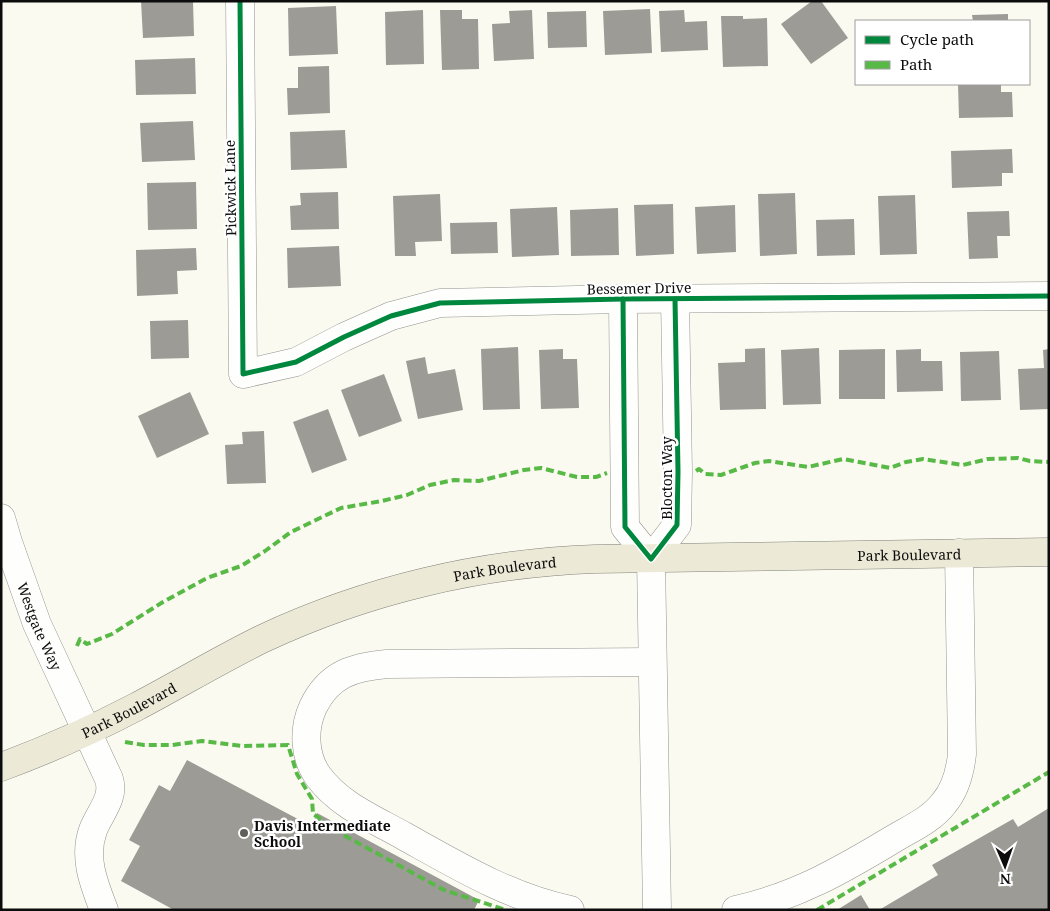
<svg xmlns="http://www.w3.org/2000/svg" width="1050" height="911" font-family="'Noto Serif',serif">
<rect width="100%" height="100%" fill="#fafaf0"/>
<!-- building -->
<g fill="#9c9b96">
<path d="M 141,1 L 193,1 L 194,36 L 143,38 Z"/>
<path d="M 812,1 L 821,1 L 848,38 L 811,64 L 781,24 Z"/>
<path d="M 336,6 L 338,54 L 289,56 L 288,8 Z"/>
<path d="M 650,9 L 652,53 L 605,55 L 603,11 Z"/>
<path d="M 423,10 L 424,64 L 386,65 L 385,12 Z"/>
<path d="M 440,10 L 462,10 L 462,19 L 478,19 L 479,69 L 442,70 Z"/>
<path d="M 532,10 L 534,59 L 494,61 L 492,24 L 510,23 L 509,11 Z"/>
<path d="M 684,10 L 685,22 L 707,21 L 708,50 L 661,52 L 659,11 Z"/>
<path d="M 586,11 L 587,47 L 548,48 L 547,12 Z"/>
<path d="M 1008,14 L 1008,21 L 973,21 L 972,15 Z"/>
<path d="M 721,16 L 743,16 L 743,19 L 767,18 L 768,66 L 723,67 Z"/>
<path d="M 195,58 L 196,94 L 136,95 L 135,60 Z"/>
<path d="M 329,66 L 330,113 L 288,115 L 287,88 L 298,88 L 298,67 Z"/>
<path d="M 958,84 L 1001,84 L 1001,92 L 1012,92 L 1013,117 L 959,118 Z"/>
<path d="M 193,121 L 195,160 L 142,162 L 140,123 Z"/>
<path d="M 345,130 L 347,168 L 291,170 L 290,132 Z"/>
<path d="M 1012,149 L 1013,173 L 1002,173 L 1002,186 L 952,188 L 951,151 Z"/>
<path d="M 196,182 L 197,229 L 148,230 L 147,183 Z"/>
<path d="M 338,192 L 339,229 L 291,230 L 290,206 L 301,205 L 300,193 Z"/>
<path d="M 795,193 L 797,254 L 760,256 L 758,194 Z"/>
<path d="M 440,194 L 442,241 L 415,242 L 416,256 L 395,256 L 393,196 Z"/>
<path d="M 915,195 L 917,254 L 880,255 L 878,196 Z"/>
<path d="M 673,204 L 674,254 L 636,256 L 634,205 Z"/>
<path d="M 735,205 L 736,252 L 697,254 L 695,207 Z"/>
<path d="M 557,207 L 559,255 L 512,257 L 510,209 Z"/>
<path d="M 618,208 L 619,255 L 571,256 L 570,210 Z"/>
<path d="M 1009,211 L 1010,236 L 997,236 L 998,258 L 969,259 L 967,212 Z"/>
<path d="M 854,219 L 855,255 L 817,256 L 816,220 Z"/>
<path d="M 497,222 L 498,253 L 451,254 L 450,223 Z"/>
<path d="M 339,246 L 341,286 L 288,288 L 287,248 Z"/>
<path d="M 196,248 L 197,270 L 177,271 L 178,294 L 137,296 L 136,250 Z"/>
<path d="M 188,320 L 189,358 L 151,359 L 150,321 Z"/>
<path d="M 518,347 L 520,409 L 483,410 L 481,349 Z"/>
<path d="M 765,348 L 766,409 L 720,410 L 718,363 L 745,362 L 745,349 Z"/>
<path d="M 819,348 L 821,404 L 783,405 L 781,350 Z"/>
<path d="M 563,349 L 563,359 L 577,359 L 579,408 L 541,409 L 539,350 Z"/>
<path d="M 885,349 L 885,399 L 839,399 L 839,350 Z"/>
<path d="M 921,349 L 921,361 L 942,361 L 943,391 L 897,392 L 896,350 Z"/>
<path d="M 1049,349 L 1049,409 L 1020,410 L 1018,369 L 1044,368 L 1043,350 Z"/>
<path d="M 999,351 L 1001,400 L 961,401 L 960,352 Z"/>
<path d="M 425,357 L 428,374 L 455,369 L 463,410 L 418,419 L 406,361 Z"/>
<path d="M 384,374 L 402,421 L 359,437 L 341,390 Z"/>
<path d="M 190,392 L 209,434 L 157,458 L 138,416 Z"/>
<path d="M 328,409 L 347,460 L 312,473 L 293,422 Z"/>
<path d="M 264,431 L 266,483 L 227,484 L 225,445 L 243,444 L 242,432 Z"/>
<path d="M 187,760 L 311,826 L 317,813 L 479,900 L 474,910 L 174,910 L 121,881 L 140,846 L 129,840 L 159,785 L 170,791 Z"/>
<path d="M 1049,808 L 1049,910 L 879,910 L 938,875 L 932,865 L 1013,819 L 1018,827 Z"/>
<path d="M 861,895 L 870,910 L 837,910 Z"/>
</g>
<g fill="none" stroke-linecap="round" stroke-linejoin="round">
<defs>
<g id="minor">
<path d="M 240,1 L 243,374 L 296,362 L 344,337 L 391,316 L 440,303 L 623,299 L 1049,296"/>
<path d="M 623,299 L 625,527 L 651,559"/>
<path id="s1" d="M 1,518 L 8,542 L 37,624 L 109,779 C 115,798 100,812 93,830 C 83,858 94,884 104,910"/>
<path d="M 651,559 L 657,910"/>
<path d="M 651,559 L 677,525 L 678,472 L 675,299"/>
<path d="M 570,910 C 509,897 458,866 404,836 C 374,819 339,805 318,776 C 304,756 303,729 313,707 C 329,674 353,667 387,664 L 652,662"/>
<path d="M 736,910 C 797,896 842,870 895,838 C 912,828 932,819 944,803 C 956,789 960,772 962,754 L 959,553"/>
</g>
<g id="major">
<path id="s2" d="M 1,767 C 47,750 92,730 136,707 C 178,685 219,660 262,639 C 366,590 481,563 595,559 L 1049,552"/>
</g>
</defs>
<!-- minor casing -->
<use href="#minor" stroke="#93938f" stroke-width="29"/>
<!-- major casing -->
<use href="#major" stroke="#80807c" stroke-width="29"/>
<!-- minor -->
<use href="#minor" stroke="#fefefd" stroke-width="28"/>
<!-- major -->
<use href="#major" stroke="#ecead6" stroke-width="28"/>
<!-- quiet -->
<g stroke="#58b947" stroke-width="4" stroke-dasharray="8 4" stroke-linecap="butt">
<path d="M 696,471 L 699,469 L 705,474 L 721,475 L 755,463 L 769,461 L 808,467 L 843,459 L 890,468 L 906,462 L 923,459 L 963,465 L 988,459 L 1018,458 L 1030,461 L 1049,462"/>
<path d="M 77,646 L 80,639 L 87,644 L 112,634 L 163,602 L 207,578 L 241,566 L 265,551 L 291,532 L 341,508 L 382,501 L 407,495 L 430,485 L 454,480 L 479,481 L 524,470 L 541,468 L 577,477 L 596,477 L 607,473"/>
<path d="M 125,742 L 144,745 L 172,745 L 202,741 L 242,746 L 288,745 L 297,774 L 312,799 L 313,814 L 347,837 L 444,890 L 506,910"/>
<path d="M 817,910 L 1049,772"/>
</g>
<defs>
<g id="cycleway">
<path d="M 240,1 L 243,374 L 296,362 L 344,337 L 391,316 L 440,303 L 623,299 L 1049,296"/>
<path d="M 623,299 L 625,527 L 651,559 L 677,525 L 678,472 L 675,299"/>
</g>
</defs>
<!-- cycleway casing -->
<use href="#cycleway" stroke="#fff" stroke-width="8"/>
<!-- cycleway -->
<use href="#cycleway" stroke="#00873e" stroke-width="5"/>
</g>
<!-- markers -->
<circle fill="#5f5f5c" stroke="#fff" stroke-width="2" cx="244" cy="833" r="5"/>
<g text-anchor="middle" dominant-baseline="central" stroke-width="5" stroke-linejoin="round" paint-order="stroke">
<!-- street labels -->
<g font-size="14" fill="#0c0c0c" stroke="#fff">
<text transform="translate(230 188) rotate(-91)">Pickwick Lane</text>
<text transform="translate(639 288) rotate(-1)">Bessemer Drive</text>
<text transform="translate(666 478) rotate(-90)">Blocton Way</text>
<text stroke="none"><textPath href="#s2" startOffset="950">Park Boulevard</textPath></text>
<text stroke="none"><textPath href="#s2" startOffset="545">Park Boulevard</textPath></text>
<text stroke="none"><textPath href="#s1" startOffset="115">Westgate Way</textPath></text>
<text stroke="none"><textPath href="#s2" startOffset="140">Park Boulevard</textPath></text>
</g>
<!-- poi labels -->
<g font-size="14" font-weight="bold" fill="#0c0c0c" stroke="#fff" text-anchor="start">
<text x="254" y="825">Davis Intermediate<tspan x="254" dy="16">School</tspan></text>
</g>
</g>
<!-- border -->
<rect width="1050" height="911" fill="none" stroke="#0c0c0c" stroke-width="5"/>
<!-- legend -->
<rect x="855" y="20" width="175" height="65" fill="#ffffff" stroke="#9e9e9e"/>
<rect x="865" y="36" width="25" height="8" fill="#00873e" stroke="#9e9e9e"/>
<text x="900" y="45" font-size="15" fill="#0c0c0c">Cycle path</text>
<rect x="865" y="61" width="25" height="8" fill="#58b947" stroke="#9e9e9e"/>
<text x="900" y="70" font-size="15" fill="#0c0c0c">Path</text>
<!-- north arrow -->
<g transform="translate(1005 866) rotate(178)" stroke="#ffffff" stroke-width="4" paint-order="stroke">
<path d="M0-4L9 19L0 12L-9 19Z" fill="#0c0c0c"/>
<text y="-8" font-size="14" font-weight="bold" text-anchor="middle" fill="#0c0c0c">N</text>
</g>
</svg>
